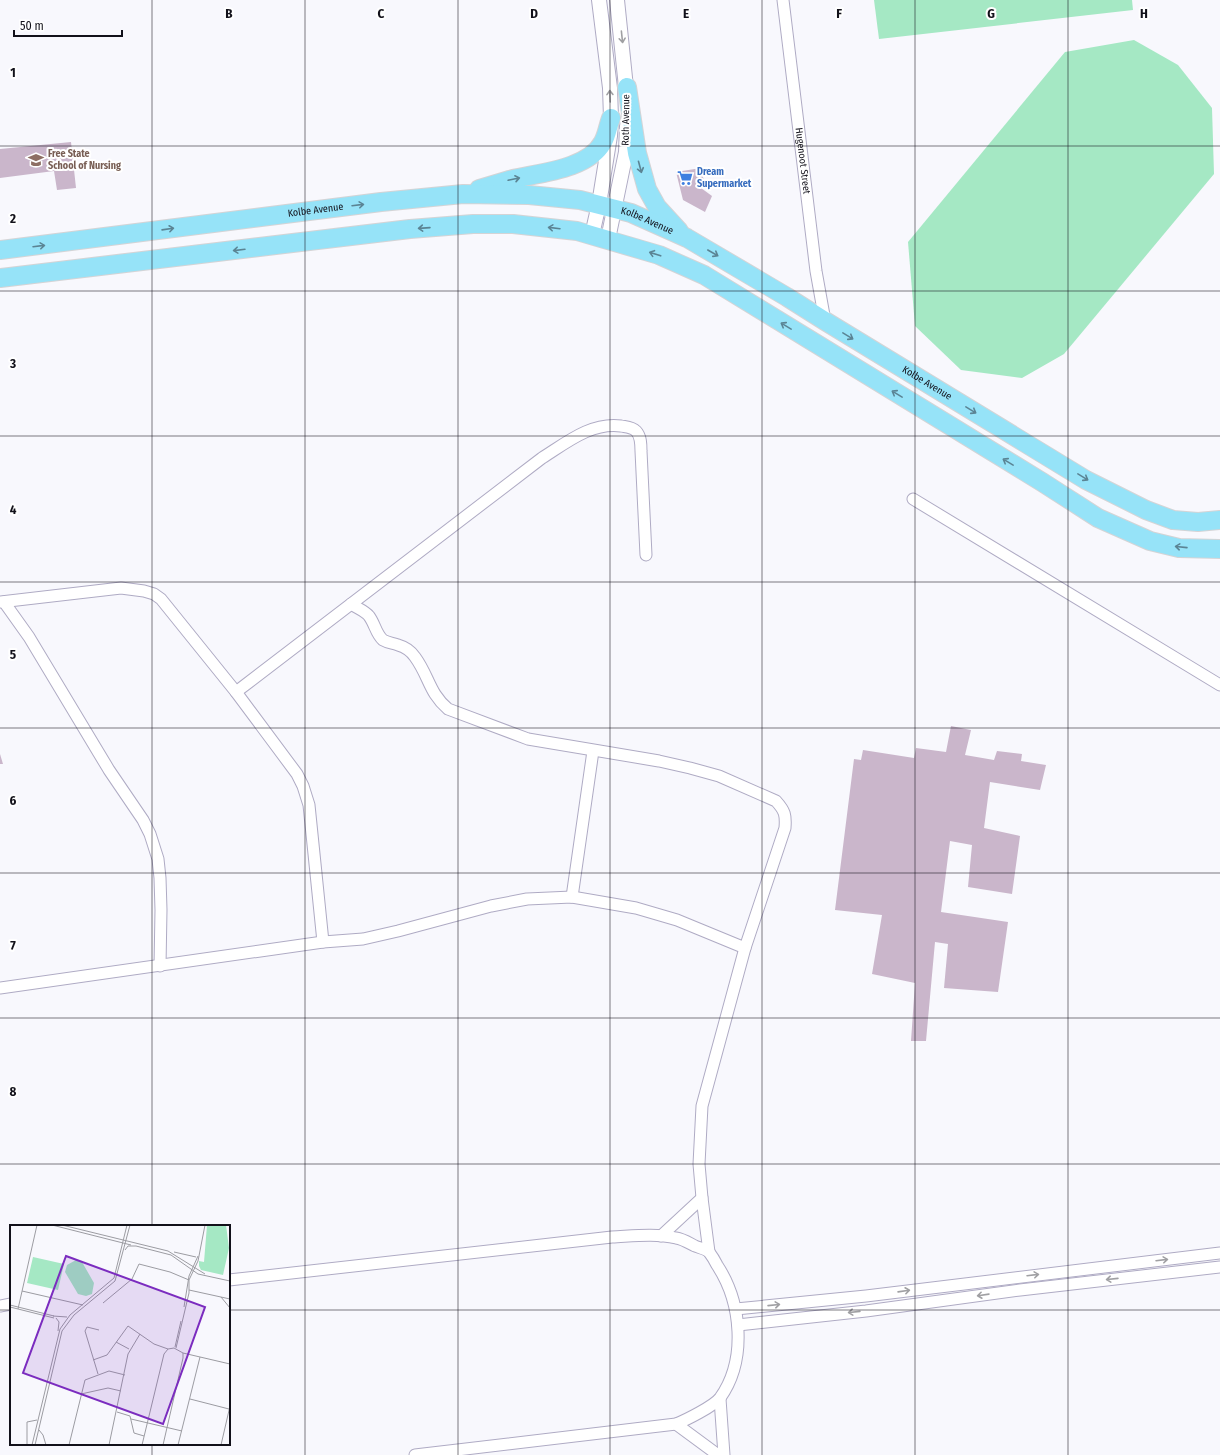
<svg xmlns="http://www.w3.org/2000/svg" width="1220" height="1455" font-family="'Fira Sans Condensed',sans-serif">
<rect width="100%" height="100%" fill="#f8f8fd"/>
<!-- green -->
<g fill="#a5e8c4">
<path d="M 874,0 L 1132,0 L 1133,10 L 879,39 Z"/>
<path d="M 1134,40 L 1178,65 L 1212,108 L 1214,174 L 1064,354 L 1022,378 L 961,370 L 915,326 L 908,242 L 1065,52 Z"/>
</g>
<!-- building -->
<g fill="#cab6cb">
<path d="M 71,142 L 76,188 L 57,190 L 54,171 L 0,178 L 0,149 Z"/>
<path d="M 701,168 L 705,186 L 701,188 L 712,196 L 705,212 L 683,200 L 676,172 Z"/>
<path d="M 951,726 L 971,730 L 965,755 L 994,760 L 997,751 L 1022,754 L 1021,761 L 1046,765 L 1040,790 L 990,782 L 984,828 L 1020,836 L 1012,894 L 968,887 L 972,845 L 950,841 L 941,912 L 1008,922 L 998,992 L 944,988 L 948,944 L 935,942 L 926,1041 L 911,1041 L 915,983 L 872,974 L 882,915 L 835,910 L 854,759 L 861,760 L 863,750 L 914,758 L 916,748 L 946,752 Z"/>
<path d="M 0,754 L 3,764 L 0,764 Z"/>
</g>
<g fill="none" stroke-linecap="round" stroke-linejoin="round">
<defs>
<g id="minor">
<path id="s1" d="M 783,0 L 816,271 L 825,321"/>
<path d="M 913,499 L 1220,685"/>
<path d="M 0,602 L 121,588 L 144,591 L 154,594 L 161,599 L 236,692 L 297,774 L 303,786 L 309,805 L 323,942"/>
<path d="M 4,602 L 29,637 L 109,770 L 143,820 L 150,834 L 158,859 L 160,878 L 161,910 L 160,966"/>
<path d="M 351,604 C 357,608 365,611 369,616 C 375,624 376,634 383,640 C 388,643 393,643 398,645 C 405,647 411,651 415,657 C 429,676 429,693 448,709 L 528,739 L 659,761 L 690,768 L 719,776 L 776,801 C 785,811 786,815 785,828 L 745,948 L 702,1106 L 699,1164 L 702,1198 L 709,1252"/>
<path d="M 236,692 L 542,458 C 566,443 591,422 621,426 C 626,427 632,427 636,431 C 641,436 641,445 641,451 L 646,555"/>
<path d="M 572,897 L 593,751"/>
<path d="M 0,988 L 323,942 L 363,939 L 398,931 L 491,906 L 527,899 L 572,897 L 636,908 L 677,920 L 745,948"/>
<path d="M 661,1236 L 702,1198"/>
<path d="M 229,1280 L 612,1237 C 633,1236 655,1233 676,1238 C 683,1239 689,1243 695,1246 C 700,1248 706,1249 709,1252 C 712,1256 715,1261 717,1265 C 742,1303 747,1360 720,1398 C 714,1406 686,1420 676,1424 L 415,1455"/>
<path d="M 0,1306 L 11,1304"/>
<path d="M 736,1309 L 866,1296 L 1220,1253"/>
<path d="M 738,1325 L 866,1311 L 1020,1290 L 1220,1267"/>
<path d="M 720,1399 L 724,1455"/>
<path d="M 676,1424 L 718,1455"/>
</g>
<g id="tertiary">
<path d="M 617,0 L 627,97"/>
<path d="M 592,235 L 599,204 L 610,136 L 611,118 L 610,88 L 599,0"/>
<path d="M 608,239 L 626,152 L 627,126"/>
</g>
<g id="primary">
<path d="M 627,87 L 637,153 L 647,189 L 657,207 L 679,231"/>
<path d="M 479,189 C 489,186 499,183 509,180 C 537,173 588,170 603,142 C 607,135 608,126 611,118"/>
<path id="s2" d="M 0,250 L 381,202 L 463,194 L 529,195 L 580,200 L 631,213 L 687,238 L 787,297 L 825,321 L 1086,480 L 1146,510 L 1173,520 L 1198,522 L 1220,520"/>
<path d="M 0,278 L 410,229 L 473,224 L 513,224 L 577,231 L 659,255 L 704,275 L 1042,482 L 1098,518 L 1150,541 L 1179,548 L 1220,549"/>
</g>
</defs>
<!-- minor casing -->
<use href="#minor" stroke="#afabc4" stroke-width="13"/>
<!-- tertiary casing -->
<use href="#tertiary" stroke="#afabc4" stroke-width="16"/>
<!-- primary casing -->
<use href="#primary" stroke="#d4d4d6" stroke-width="20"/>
<!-- minor -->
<use href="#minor" stroke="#fff" stroke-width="11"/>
<!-- tertiary -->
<use href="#tertiary" stroke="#fff" stroke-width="14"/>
<!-- primary -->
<use href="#primary" stroke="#96e3f8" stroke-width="18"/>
</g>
<!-- one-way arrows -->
<defs><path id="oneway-shaft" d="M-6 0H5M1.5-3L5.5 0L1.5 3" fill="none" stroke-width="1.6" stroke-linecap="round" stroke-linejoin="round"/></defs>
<g stroke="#a0a0a3">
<use href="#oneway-shaft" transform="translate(622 37) rotate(84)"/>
<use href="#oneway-shaft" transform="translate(610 96) rotate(-92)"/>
<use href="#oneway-shaft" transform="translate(1162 1260) rotate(-7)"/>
<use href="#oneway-shaft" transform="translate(1033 1275) rotate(-7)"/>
<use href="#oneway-shaft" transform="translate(1112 1279) rotate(174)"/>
<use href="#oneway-shaft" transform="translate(904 1291) rotate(-8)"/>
<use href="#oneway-shaft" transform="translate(983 1295) rotate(172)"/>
<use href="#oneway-shaft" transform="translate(774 1305) rotate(-6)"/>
<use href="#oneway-shaft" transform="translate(854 1312) rotate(174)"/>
</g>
<g stroke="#5b8494">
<use href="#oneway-shaft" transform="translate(640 167) rotate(75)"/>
<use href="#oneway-shaft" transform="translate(514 179) rotate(-12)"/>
<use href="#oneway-shaft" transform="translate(358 205) rotate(-7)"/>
<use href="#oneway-shaft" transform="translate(424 228) rotate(176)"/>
<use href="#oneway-shaft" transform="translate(554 228) rotate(-173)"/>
<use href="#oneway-shaft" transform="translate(168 229) rotate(-8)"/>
<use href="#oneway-shaft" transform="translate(39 246) rotate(-7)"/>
<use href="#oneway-shaft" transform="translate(239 250) rotate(173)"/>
<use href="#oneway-shaft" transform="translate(713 253) rotate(30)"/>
<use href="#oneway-shaft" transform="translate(655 254) rotate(-162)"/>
<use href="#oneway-shaft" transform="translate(786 326) rotate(-149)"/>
<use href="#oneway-shaft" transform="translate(848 336) rotate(31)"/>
<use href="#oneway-shaft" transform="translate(897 394) rotate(-149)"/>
<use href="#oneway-shaft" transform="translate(971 410) rotate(31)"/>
<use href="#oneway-shaft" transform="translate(1008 462) rotate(-149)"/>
<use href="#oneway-shaft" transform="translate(1083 477) rotate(31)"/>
<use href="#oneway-shaft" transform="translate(1181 547) rotate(-174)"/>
</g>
<!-- grid -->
<path fill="none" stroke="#12111a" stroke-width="1" stroke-opacity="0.55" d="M 152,0 L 152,1226M 305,0 L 305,1455M 458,0 L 458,1455M 610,0 L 610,1455M 762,0 L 762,1455M 915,0 L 915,1455M 1068,0 L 1068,1455M 0,146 L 1220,146M 0,291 L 1220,291M 0,436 L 1220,436M 0,582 L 1220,582M 0,728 L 1220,728M 0,873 L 1220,873M 0,1018 L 1220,1018M 0,1164 L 1220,1164M 0,1310 L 11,1310M 229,1310 L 1220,1310M 152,1444 L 152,1455"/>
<!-- icons -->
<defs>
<symbol id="school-bare" viewBox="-9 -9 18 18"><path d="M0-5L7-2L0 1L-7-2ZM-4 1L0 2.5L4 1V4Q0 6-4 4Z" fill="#8d6e63" stroke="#fff" stroke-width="2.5" paint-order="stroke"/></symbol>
<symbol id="supermarket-bare" viewBox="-9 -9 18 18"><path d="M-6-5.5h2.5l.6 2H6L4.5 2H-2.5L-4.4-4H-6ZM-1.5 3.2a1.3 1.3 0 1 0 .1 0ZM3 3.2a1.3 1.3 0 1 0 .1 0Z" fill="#3f7fe0" stroke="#fff" stroke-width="2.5" paint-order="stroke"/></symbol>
</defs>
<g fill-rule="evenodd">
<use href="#school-bare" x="25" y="149" width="22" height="22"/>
<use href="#supermarket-bare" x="674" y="167" width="22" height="22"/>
</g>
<g text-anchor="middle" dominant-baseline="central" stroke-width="4" stroke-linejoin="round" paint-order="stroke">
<!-- street labels -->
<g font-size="10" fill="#12111a" stroke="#fff">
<text transform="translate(626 120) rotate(-89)">Roth Avenue</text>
<text stroke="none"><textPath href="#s1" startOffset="162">Hugenoot Street</textPath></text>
<text stroke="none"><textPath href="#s2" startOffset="318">Kolbe Avenue</textPath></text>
<text stroke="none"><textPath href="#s2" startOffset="654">Kolbe Avenue</textPath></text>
<text stroke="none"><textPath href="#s2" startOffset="978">Kolbe Avenue</textPath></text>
</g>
<!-- education labels -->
<g font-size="10" font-weight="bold" fill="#785e54" stroke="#fff" text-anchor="start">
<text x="48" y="154">Free State<tspan x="48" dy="12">School of Nursing</tspan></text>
</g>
<!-- shop labels -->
<g font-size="10" font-weight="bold" fill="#366cbe" stroke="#fff" text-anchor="start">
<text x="697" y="172">Dream<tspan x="697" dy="12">Supermarket</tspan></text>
</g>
</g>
<!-- overview -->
<g transform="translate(10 1225)">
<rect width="220" height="220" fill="#f8f8fd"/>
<path d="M 197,0 L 216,0 L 219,23 L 213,50 L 191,45 L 189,41 L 189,36 L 194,37 ZM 23,32 L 54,39 L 48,65 L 17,58 ZM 66,35 L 72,37 L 84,58 L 82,69 L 76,71 L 68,69 L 55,47 L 57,40 Z" fill="#a5e8c4"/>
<path fill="none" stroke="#9c9ca2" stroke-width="1" d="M 42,0 L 121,20M 52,0 L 158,26 L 195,49M 126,21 L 161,30 L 188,49 L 220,56M 115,25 L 118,21 L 126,21M 164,27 L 186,32M 179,65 L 220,74M 12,66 L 73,80M 211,72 L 220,83M 93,78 L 122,54 L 129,39 L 160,47 L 179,55M 0,80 L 44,91M 0,82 L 44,93M 174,82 L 179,51 L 188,31M 8,84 L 27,0M 43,91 L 57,92M 46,93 L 49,97 L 48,106M 106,117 L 119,124M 165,122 L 171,96M 166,123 L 179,68 L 179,55 L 188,36 L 195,0M 173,128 L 220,139M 83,135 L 97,130 L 118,101 L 144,119 L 158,124M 88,149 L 75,106 L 77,102 L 89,105M 71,169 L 98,163 L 111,166M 180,174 L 219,184M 107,187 L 120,191 L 124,208 L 134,211M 121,194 L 172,206M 29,205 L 33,210 L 36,220M 17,220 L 17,197 L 27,195M 22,220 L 50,104 L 60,90 L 104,53 L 117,0M 25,220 L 52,106 L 64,90 L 105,56 L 120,0M 59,220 L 75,155 L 99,146 L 115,150M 99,220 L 118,129 L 130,109M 132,220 L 154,129 L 158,124 L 164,123 L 173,128 L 173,133 L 153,220M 168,220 L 190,132M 211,220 L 220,181"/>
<path fill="#7b2cbf" fill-opacity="0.15" stroke="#7b2cbf" stroke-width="2" d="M 56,31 L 195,82 L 153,199 L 13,148 Z"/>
<rect width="220" height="220" fill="none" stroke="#12111a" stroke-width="2"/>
</g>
<g font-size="13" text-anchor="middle" font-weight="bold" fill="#12111a" stroke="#fff" stroke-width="4" stroke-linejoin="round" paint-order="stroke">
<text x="229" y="18">B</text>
<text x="381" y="18">C</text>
<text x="534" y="18">D</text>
<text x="686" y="18">E</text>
<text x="839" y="18">F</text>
<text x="991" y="18">G</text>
<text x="1144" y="18">H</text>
<text x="13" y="77">1</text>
<text x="13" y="223">2</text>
<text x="13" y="368">3</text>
<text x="13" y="514">4</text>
<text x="13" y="659">5</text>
<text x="13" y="805">6</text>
<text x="13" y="950">7</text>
<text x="13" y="1096">8</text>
</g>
<!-- scale -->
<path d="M14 30v6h108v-6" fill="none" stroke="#12111a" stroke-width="2"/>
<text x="20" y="30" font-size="12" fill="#12111a" stroke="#ffffff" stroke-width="3" paint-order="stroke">50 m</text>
</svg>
